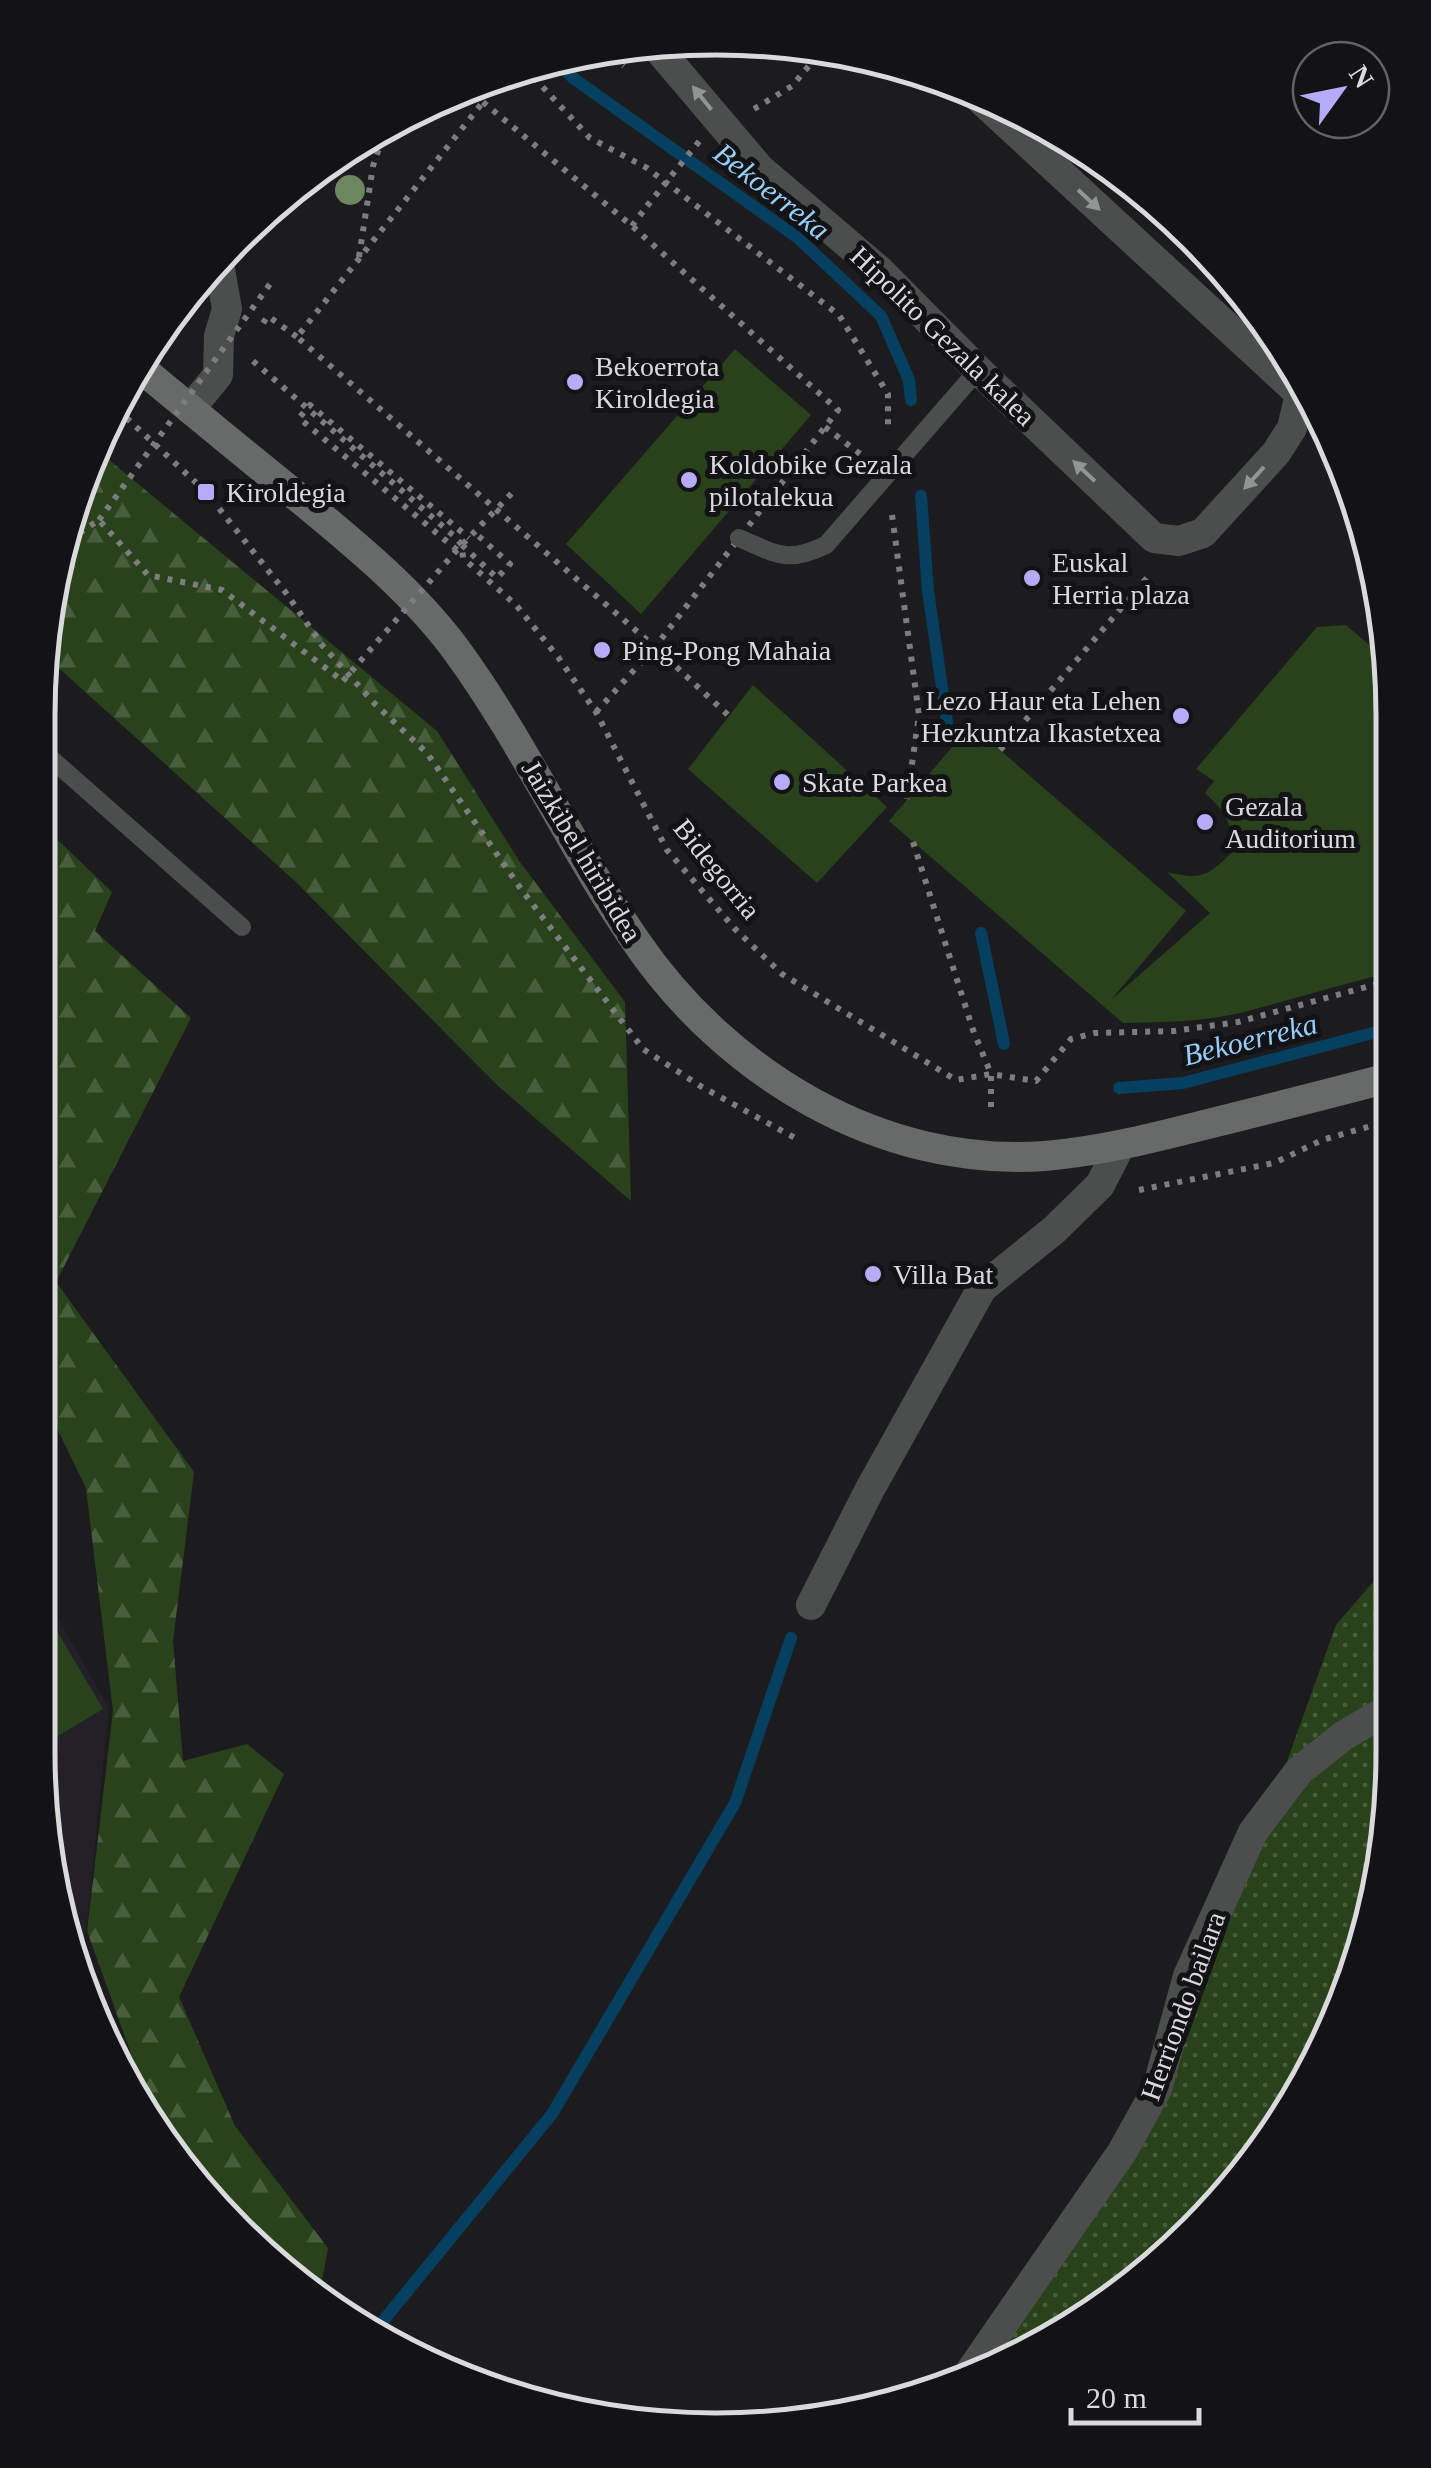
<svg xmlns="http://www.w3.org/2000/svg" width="1431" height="2468" font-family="Georgia,serif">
<defs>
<pattern id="grass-dots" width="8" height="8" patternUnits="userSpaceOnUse" patternTransform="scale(2.5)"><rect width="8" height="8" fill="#29421c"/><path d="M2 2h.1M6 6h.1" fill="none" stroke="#475d3c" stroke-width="1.8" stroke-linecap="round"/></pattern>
<pattern id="forest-firs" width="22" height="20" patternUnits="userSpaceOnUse" patternTransform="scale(2.5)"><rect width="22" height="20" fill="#29421c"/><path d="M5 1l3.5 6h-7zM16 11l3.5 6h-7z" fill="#475d3c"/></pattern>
</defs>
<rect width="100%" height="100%" fill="#1c1c1e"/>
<!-- built -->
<path fill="#232028" d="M 38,1583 L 109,1708 L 83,1962 L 73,1968 L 38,1752 Z"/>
<!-- grass -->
<path fill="url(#grass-dots)" d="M 1392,1560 L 1392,1797 L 1358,1970 L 1280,2129 L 1162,2263 L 973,2379 L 1186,2042 L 1336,1625 Z"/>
<!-- forest -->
<g fill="url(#forest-firs)">
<path d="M 97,450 L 437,731 L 520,862 L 625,1002 L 631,1201 L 496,1084 L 296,882 L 42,653 L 73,498 Z"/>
<path d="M 39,822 L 112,892 L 95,931 L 191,1018 L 56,1282 L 194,1472 L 173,1641 L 183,1761 L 247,1744 L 284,1774 L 179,1997 L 235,2126 L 328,2248 L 319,2297 L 177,2165 L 158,2129 L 87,1931 L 113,1711 L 86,1488 L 38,1389 Z"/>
</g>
<!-- park -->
<g fill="#29421c">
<path d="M 735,349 L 811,415 L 641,614 L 566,544 Z"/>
<path d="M 1346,625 L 1390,663 L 1392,671 L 1392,972 C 1341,984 1291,1000 1240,1013 C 1202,1022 1162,1022 1123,1023 L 889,821 L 971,725 L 1186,911 L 1111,1000 L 1210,913 L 1167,872 C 1200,880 1208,877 1232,852 C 1233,824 1226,812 1205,793 L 1214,781 L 1196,769 L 1317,627 Z"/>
<path d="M 753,685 L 887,807 L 817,883 L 688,769 Z"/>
<path d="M 38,1599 L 103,1709 L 38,1748 Z"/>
</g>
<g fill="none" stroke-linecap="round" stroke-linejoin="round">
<!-- stream -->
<g stroke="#054061" stroke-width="12">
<path d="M 554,59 L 573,78 L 798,238 L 881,316 L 909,380 L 911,400"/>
<path d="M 921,496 L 928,591 L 948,729"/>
<path d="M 981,933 L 1004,1044"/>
<path d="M 1119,1088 L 1183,1083 L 1392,1028"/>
<path d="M 374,2332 L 552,2114 L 735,1803 L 791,1638"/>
</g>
<!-- path -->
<g stroke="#7d7d7f" stroke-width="6" stroke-dasharray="5 8" stroke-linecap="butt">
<path d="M 603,49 L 624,66"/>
<path d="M 525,68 L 590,138 L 647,168 L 839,315 L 888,394 L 888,428"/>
<path d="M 483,102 L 632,226 L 838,410 L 655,647 L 297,337 Z"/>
<path d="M 754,109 L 792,86 L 824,48"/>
<path d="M 632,226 L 647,206"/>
<path d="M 359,257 L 373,166 L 386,127"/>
<path d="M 174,312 L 189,317"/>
<path d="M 168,319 L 184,326"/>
<path d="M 263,323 L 268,316 L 297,337"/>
<path d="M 253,361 L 454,536 L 462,545 L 463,558 L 516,605 L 558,657 L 596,712 L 667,850 L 735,929 L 782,974 L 956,1080 L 991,1074 L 1036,1081 L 1071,1039 L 1095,1033 L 1174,1031 L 1238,1022 L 1392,980"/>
<path d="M 117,409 L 206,492 L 286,593 L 322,645 L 374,703 L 427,753 L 521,889 L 643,1049 L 702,1087 L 797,1139"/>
<path d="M 825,427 L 864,457"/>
<path d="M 892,515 L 919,715 L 907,799"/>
<path d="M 67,532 L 78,534 L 99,520 L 148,575 L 222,590 L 343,681"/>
<path d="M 462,545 L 497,578 L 510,564 L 474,532"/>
<path d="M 596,712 L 655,647 L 729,716"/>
<path d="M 1000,750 L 1152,572"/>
<path d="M 913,842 L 973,1030 L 991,1074 L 991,1111"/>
<path d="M 1139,1190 L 1274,1163 L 1322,1140 L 1392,1120"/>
</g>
<!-- service -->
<g stroke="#4c4e4d" stroke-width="18">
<path d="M 739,538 C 777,554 786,564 826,545 L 978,370"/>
<path d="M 39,748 L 242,927"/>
</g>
<!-- minor -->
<g stroke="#4c4e4d" stroke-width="30">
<path d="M 654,44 L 760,169 L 880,271 L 978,370 L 1154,538 L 1179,541 L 1203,533 L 1276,453 L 1292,428 L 1300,394 L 966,86"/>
<path d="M 190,409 L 218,375 L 219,336 L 227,309 L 218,258"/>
<path d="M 811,1605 L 870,1489 L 982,1288 L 1054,1230 L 1100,1185 L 1120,1146"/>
<path d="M 963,2382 L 1122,2152 L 1157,2089 L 1188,1976 L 1253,1832 L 1299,1771 L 1343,1736 L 1392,1707"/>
</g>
<!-- secondary -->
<path stroke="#676a68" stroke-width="30" d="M 138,366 C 190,409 242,452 294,494 C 352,542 412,590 457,651 C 524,743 571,847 635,940 C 725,1073 881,1168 1045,1156 C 1102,1151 1157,1137 1212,1123 C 1272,1108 1332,1093 1392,1077"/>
<!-- path-bridge -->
<g stroke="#7d7d7f" stroke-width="6" stroke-dasharray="5 8" stroke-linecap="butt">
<path d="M 647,206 L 701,139"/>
<path d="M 99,520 L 270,284"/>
<path d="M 457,550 L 299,418 L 310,405 L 469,538"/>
<path d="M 343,681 L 457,550 L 512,493"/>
</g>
</g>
<!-- trees -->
<circle fill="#6c8660" cx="350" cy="190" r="15"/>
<!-- one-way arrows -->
<defs><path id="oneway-solid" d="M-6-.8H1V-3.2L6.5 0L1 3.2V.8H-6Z" transform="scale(2.5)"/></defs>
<g fill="#939494">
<use href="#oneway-solid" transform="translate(702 98) rotate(-129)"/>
<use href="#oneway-solid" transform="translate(1089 200) rotate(43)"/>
<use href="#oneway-solid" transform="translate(1084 471) rotate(-137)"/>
<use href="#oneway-solid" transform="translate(1254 478) rotate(132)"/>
</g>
<!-- markers -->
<g fill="#b6abf8" stroke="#131215" stroke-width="4">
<circle cx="575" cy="382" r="10"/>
<circle cx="689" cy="480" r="10"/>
<rect x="196" y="482" width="20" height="20" rx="5"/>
<circle cx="1032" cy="578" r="10"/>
<circle cx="602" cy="650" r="10"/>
<circle cx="1181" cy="716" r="10"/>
<circle cx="782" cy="782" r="10"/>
<circle cx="1205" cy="822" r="10"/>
<circle cx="873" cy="1274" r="10"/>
</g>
<g text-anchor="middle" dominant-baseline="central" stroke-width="10" stroke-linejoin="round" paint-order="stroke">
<!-- street labels -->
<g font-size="28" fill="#dad9db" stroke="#131215">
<text transform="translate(943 336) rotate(44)">Hipolito Gezala kalea</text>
<text transform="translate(582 851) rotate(59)">Jaizkibel hiribidea</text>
<text transform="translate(717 869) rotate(51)">Bidegorria</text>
<text transform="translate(1183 2006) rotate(-70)">Herriondo bailara</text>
</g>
<!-- poi labels -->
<g font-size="28" fill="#dad9db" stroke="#131215" text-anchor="start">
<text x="595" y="366">Bekoerrota<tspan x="595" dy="32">Kiroldegia</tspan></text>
<text x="709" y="464">Koldobike Gezala<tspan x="709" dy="32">pilotalekua</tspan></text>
<text x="226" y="492">Kiroldegia</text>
<text x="1052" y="562">Euskal<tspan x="1052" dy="32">Herria plaza</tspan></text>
<text x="622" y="650">Ping-Pong Mahaia</text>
<text x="1161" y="700" text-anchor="end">Lezo Haur eta Lehen<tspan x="1161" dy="32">Hezkuntza Ikastetxea</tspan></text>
<text x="802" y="782">Skate Parkea</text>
<text x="1225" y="806">Gezala<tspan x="1225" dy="32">Auditorium</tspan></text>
<text x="893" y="1274">Villa Bat</text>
</g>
<!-- water labels -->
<g font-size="30" font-style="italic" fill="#93cffa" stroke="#131215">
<text transform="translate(772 191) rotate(38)">Bekoerreka</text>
<text transform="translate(1250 1039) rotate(-14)">Bekoerreka</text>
</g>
</g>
<!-- crop -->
<path d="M0 0H1431V2468H0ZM715 55H716A660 660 0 0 1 1376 715V1753A660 660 0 0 1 716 2413H715A660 660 0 0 1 55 1753V715A660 660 0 0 1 715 55Z" fill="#131215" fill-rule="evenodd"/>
<path fill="none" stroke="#dad9db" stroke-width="5" d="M715 55H716A660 660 0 0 1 1376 715V1753A660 660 0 0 1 716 2413H715A660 660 0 0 1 55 1753V715A660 660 0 0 1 715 55Z"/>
<!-- north arrow -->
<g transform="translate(1341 90) rotate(57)"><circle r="48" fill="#131215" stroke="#636264" stroke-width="2.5"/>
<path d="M0-8L18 38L0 25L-18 38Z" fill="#b6abf8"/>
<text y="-15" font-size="28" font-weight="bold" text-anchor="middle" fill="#dad9db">N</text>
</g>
<!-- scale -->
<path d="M1071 2408v15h128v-15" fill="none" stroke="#dad9db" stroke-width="5"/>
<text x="1086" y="2408" font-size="30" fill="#dad9db" stroke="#131215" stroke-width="8" paint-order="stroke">20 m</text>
</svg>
